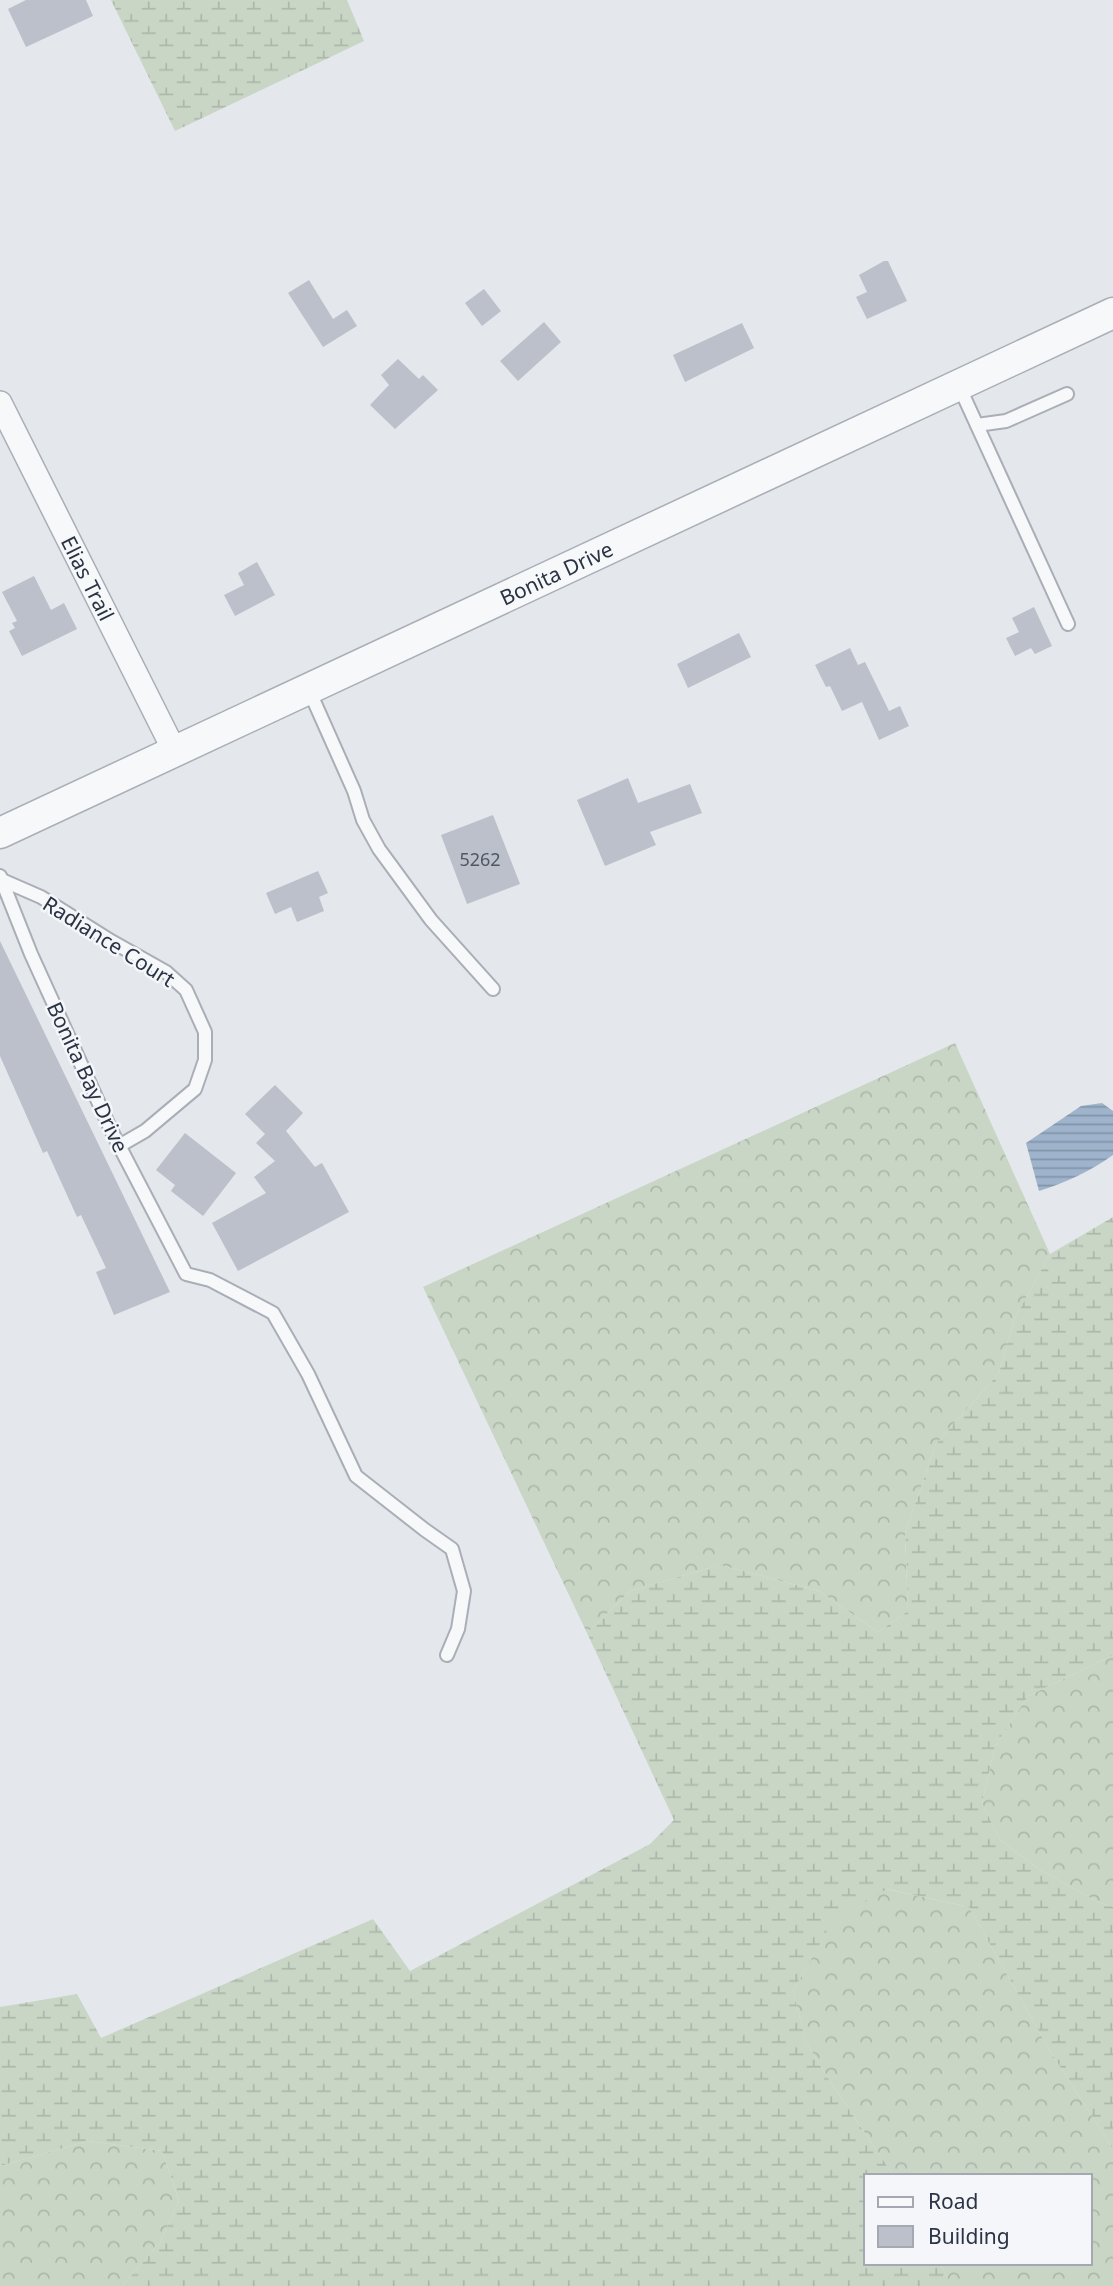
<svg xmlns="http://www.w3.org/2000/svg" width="1113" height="2286" font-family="'Noto Sans',sans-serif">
<defs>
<pattern id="forest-crowns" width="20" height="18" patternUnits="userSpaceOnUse" patternTransform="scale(1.75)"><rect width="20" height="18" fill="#c9d6c5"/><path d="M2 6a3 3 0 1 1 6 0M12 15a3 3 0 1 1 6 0" fill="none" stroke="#adb8ab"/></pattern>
<pattern id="wetland-marsh" width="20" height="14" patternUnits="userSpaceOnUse" patternTransform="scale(1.75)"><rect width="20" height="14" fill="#c9d6c5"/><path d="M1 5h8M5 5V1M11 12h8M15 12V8" fill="none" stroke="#adb8ab"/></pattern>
<pattern id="water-rules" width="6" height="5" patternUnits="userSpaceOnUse" patternTransform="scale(1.75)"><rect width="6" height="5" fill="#9fb4cc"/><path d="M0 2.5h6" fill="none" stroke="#8293a7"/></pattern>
</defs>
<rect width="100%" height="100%" fill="#e4e7ec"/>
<!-- forest -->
<g fill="url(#forest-crowns)">
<path d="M 955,1043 L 1050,1254 L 1014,1320 L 999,1373 L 936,1444 L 905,1533 L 908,1611 L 878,1632 L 819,1591 L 720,1565 L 630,1591 L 587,1633 L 423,1287 Z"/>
<path d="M 1113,1655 L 1113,1907 L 1098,1902 L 1037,1868 L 1000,1840 L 982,1803 L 995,1746 L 1028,1696 Z"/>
<path d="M 886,1889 L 969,1907 L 1050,2051 L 1113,2149 L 1113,2286 L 947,2286 L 947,2277 L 940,2263 L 1090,2263 L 1090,2176 L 894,2176 L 833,2086 L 806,2042 L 793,1991 L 833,1920 Z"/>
<path d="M 88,2141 L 162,2151 L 179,2200 L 160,2243 L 122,2286 L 0,2286 L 0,2166 Z"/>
</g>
<!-- wetland -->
<g fill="url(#wetland-marsh)">
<path d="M 111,0 L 347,0 L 364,41 L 175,131 Z"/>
<path d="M 1113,1217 L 1113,1655 L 1028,1696 L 995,1746 L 982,1803 L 1000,1840 L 1037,1868 L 1098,1902 L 1113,1907 L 1113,2149 L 1050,2051 L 969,1907 L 887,1889 L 833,1921 L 793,1991 L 806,2042 L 833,2086 L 894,2176 L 866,2176 L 866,2263 L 940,2263 L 947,2277 L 947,2286 L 122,2286 L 160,2243 L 179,2200 L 162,2151 L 88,2141 L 0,2166 L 0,2007 L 77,1994 L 101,2038 L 373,1919 L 410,1971 L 650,1844 L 674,1820 L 587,1633 L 630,1591 L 720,1565 L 819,1591 L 878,1632 L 908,1611 L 905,1533 L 936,1444 L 999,1373 L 1014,1320 L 1050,1254 Z"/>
</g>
<!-- water -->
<path fill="url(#water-rules)" d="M 1102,1103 L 1113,1111 L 1113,1155 C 1091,1171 1065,1183 1039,1191 L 1026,1143 L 1081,1106 Z"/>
<!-- building -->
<g fill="#bbc0ca">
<path d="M 26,0 L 86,0 L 93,16 L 26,47 L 8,9 Z"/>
<path d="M 884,261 L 888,261 L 907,301 L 867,319 L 856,297 L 867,292 L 859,275 Z"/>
<path d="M 309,280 L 333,319 L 347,310 L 357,326 L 323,347 L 288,293 Z"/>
<path d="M 484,289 L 501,311 L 482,326 L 465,303 Z"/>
<path d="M 544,322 L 561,342 L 518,381 L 500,361 Z"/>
<path d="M 742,323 L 754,348 L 685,382 L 673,355 Z"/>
<path d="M 398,359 L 419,379 L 423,375 L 438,390 L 395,429 L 370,405 L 389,385 L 381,375 Z"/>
<path d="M 257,562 L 275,595 L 235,616 L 224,595 L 244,585 L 238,573 Z"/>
<path d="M 34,576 L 51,610 L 64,603 L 77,629 L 22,656 L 9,631 L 15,628 L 12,623 L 17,621 L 2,592 Z"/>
<path d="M 1034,607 L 1052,646 L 1035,654 L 1031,648 L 1015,656 L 1006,638 L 1019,632 L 1012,618 Z"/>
<path d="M 739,633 L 751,657 L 688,688 L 677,664 Z"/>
<path d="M 850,648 L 858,665 L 865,662 L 868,668 L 889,711 L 900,706 L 909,726 L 879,740 L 862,702 L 842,711 L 830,686 L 826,687 L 815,665 Z"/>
<path d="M 628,778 L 638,803 L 690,784 L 702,813 L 650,832 L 656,845 L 605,866 L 577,800 Z"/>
<path d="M 493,815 L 520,884 L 467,904 L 441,835 Z"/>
<path d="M 318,871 L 328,893 L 319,897 L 324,911 L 297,922 L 291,907 L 275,914 L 266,893 Z"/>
<path d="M 0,941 L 170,1292 L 114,1315 L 96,1272 L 106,1268 L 81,1215 L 77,1217 L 47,1151 L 43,1153 L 0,1056 Z"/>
<path d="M 275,1085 L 303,1113 L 286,1131 L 315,1167 L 322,1163 L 349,1212 L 238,1271 L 212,1223 L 266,1193 L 254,1177 L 275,1161 L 256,1143 L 265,1134 L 245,1114 Z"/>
<path d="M 185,1133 L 236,1173 L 203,1216 L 171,1191 L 175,1185 L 156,1170 Z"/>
</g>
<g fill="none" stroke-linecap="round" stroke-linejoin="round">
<defs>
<g id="service">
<path d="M 959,386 L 1068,624"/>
<path d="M 977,425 L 1006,421 L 1067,394"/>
<path d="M 309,690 L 354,791 L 363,820 L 379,849 L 431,920 L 493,989"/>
<path d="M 0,876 L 31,954 L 111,1130 L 186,1274 L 210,1280 L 273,1313 L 308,1374 L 356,1476 L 425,1530 L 452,1549 L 464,1591 L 458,1629 L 447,1655"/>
<path d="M 2,880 L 41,897 L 111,941 L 166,972 L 186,990 L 205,1032 L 205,1060 L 195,1089 L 145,1131 L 119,1146"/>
</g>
<g id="minor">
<path id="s1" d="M 0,403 L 175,752"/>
</g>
<g id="tertiary">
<path id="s2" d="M 0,833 L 1113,313"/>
</g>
</defs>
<!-- service casing -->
<use href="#service" stroke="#a9aeb7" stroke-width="16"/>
<!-- minor casing -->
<use href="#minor" stroke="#a9aeb7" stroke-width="26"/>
<!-- tertiary casing -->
<use href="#tertiary" stroke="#a9aeb7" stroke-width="33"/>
<!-- service -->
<use href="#service" stroke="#f7f8fa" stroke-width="12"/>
<!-- minor -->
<use href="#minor" stroke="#f7f8fa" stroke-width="23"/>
<!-- tertiary -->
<use href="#tertiary" stroke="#f7f8fa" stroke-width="30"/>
</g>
<g text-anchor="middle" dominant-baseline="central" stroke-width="5" stroke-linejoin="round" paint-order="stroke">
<!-- number labels -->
<g font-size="18" fill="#4f5766">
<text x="480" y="859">5262</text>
</g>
<!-- street labels -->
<g font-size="21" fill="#2b3445" stroke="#f4f6f9">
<text stroke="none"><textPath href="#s2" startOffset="614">Bonita Drive</textPath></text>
<text stroke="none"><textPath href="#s1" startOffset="196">Elias Trail</textPath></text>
<text transform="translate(109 941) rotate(32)">Radiance Court</text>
<text transform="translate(88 1077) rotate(65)">Bonita Bay Drive</text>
</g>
</g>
<!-- legend -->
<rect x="864" y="2174" width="228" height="91" fill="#f4f6f9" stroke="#a4a8b1" stroke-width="2"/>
<rect x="878" y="2197" width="35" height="10" fill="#f7f8fa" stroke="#a4a8b1" stroke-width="2"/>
<text x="928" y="2209" font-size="21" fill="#2b3445">Road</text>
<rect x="878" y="2226" width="35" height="21" fill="#bbc0ca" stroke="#a4a8b1" stroke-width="2"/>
<text x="928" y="2244" font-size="21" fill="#2b3445">Building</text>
</svg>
